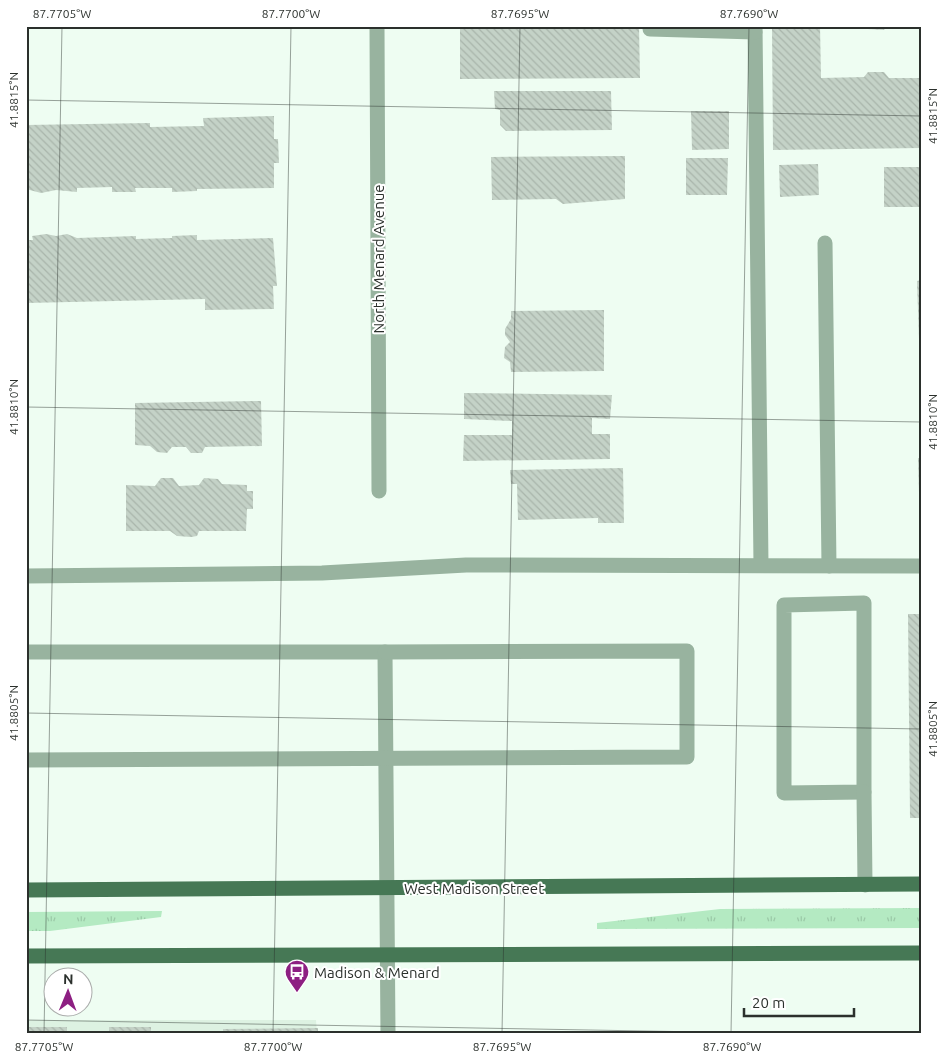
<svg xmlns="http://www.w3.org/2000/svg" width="947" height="1060" font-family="Ubuntu,sans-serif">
<defs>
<pattern id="grass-tufts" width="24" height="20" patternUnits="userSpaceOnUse" patternTransform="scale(1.25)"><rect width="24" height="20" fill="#b4eac2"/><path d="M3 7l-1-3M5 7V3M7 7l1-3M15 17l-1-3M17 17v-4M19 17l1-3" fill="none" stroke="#9bc9a7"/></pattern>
<pattern id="building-back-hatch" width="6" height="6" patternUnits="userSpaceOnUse" patternTransform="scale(1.25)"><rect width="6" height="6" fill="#c4d2c7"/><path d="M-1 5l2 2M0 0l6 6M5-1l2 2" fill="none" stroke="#a9b5ab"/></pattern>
</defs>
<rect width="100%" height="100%" fill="#eefdf2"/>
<!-- built -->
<path fill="#ddf2e2" d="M 26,1020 L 316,1020 L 317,1034 L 26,1034 Z"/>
<!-- grass -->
<g fill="url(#grass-tufts)">
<path d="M 921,908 L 921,928 L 597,929 L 597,923 L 720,909 Z"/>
<path d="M 162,911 L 161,917 L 50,931 L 26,931 L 26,912 Z"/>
</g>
<!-- building -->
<g fill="url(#building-back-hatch)">
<path d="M 460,26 L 639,26 L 640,78 L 460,79 Z"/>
<path d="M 772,26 L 820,26 L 821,78 L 864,77 L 868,72 L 884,72 L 889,78 L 921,78 L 921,148 L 773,150 Z"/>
<path d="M 865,26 L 886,26 L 884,30 L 868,29 Z"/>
<path d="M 494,91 L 611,91 L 612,130 L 506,131 L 500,125 L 500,110 L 495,109 Z"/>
<path d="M 691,111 L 729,111 L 729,149 L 692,150 Z"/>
<path d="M 274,116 L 274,139 L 278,139 L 279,163 L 274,163 L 274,188 L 197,189 L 197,191 L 172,192 L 172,188 L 135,188 L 136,192 L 112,192 L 112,187 L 77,188 L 77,192 L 56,190 L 41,193 L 26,189 L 26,125 L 150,123 L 150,127 L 204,126 L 203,118 Z"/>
<path d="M 625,156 L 625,199 L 563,204 L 556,199 L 492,200 L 491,157 Z"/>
<path d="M 686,158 L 728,158 L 727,195 L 686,195 Z"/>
<path d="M 818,164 L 819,195 L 780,197 L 779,165 Z"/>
<rect x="884" y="167" width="37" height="40"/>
<path d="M 46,234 L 56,236 L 67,234 L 77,238 L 136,236 L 136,239 L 172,238 L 172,236 L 197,235 L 197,240 L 273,238 L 277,286 L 273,286 L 274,309 L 205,310 L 205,299 L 26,303 L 26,240 L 33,240 L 32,236 Z"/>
<path d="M 921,280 L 921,339 L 919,339 L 917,281 Z"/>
<path d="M 604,310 L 604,371 L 511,372 L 510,362 L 504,358 L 505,347 L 510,342 L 505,335 L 505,329 L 511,319 L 511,311 Z"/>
<path d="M 464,393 L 612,395 L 610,419 L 592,418 L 592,434 L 610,434 L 610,459 L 463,461 L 464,435 L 512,435 L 512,421 L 464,419 Z"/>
<path d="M 261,401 L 262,446 L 205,447 L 202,453 L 191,453 L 186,447 L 172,447 L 167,453 L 157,452 L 150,446 L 135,445 L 135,403 Z"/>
<path d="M 918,458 L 921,458 L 921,493 L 919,493 Z"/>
<path d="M 623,468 L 624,523 L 598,523 L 598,518 L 518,520 L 517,484 L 511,484 L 510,470 Z"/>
<path d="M 161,478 L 173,478 L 179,486 L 199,485 L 204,478 L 218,479 L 222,484 L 247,485 L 247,491 L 253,491 L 253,509 L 247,509 L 246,531 L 199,531 L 197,536 L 191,537 L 177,536 L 170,531 L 126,531 L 126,485 L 155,486 Z"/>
<path d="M 908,614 L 921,614 L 921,818 L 910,818 Z"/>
<rect x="26" y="1027" width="41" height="7"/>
<rect x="109" y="1027" width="42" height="7"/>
<path d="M 318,1028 L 318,1034 L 223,1034 L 223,1029 Z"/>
</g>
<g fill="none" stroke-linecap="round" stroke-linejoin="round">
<!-- minor -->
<g stroke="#98b39f" stroke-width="15">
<path d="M 377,26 L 379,491"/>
<path d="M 755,26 L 761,565"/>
<path d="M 650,29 L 755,32"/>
<path d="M 825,243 L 829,566"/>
<path d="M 26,576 L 322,573 L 466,565 L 921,566"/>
<path d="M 864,603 L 864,792 L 784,793 L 784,605 Z"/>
<path d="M 26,652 L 385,652 L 388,1034"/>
<path d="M 26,760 L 687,757 L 687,651 L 385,652"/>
<path d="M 864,792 L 865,885"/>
</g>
<!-- major -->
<g stroke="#467855" stroke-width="15">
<path d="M 26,890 L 921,884"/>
<path d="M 26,956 L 921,953"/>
</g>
</g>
<!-- ticks -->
<path fill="none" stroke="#2b302c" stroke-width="1" stroke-opacity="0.45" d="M 26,100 L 921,116M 26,407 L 921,422M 26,713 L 921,729M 26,1020 L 814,1034M 44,1034 L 62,26M 273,1034 L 291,26M 502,1034 L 520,26M 731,1034 L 749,26"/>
<!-- icons -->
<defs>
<symbol id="bus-pin" viewBox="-11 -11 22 30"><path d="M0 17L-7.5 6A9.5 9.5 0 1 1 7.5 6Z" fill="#8d1f82" stroke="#fff"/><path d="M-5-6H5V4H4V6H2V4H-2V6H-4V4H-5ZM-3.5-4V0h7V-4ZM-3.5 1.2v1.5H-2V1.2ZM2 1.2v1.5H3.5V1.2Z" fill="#fff"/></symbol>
</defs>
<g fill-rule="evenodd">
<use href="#bus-pin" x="283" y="958" width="28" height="38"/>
</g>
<g text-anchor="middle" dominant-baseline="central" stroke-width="4" stroke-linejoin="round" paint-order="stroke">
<!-- street labels -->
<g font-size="15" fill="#2b302c" stroke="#fff">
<text transform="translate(378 259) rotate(-90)">North Menard Avenue</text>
<text x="474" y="888">West Madison Street</text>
</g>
<!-- poi labels -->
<g font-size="15" fill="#2b302c" stroke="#fff" text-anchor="start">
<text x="314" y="972">Madison &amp; Menard</text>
</g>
</g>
<!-- border -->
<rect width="947" height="1060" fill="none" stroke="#ffffff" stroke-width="55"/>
<!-- north arrow -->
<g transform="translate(68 992) rotate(1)"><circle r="24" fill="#ffffff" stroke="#aaacab"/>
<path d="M0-4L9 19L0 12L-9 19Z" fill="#8d1f82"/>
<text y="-8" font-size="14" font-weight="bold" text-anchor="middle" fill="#2b302c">N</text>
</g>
<!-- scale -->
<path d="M744 1008v8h110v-8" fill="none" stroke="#2b302c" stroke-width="2.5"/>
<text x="752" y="1008" font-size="15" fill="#2b302c" stroke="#ffffff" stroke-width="4" paint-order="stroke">20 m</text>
<rect x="28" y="28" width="892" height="1004" fill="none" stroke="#2b302c" stroke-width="2"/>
<g font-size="12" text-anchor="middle" fill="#2b302c">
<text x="62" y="18">87.7705°W</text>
<text x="291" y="18">87.7700°W</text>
<text x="520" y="18">87.7695°W</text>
<text x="749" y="18">87.7690°W</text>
<text transform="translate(14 100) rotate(-90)" y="4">41.8815°N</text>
<text transform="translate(933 116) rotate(-90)" y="4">41.8815°N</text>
<text transform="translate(14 407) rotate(-90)" y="4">41.8810°N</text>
<text transform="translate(933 422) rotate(-90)" y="4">41.8810°N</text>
<text transform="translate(14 713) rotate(-90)" y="4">41.8805°N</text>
<text transform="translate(933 729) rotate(-90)" y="4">41.8805°N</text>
<text x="44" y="1051">87.7705°W</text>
<text x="273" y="1051">87.7700°W</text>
<text x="502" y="1051">87.7695°W</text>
<text x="732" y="1051">87.7690°W</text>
</g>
</svg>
